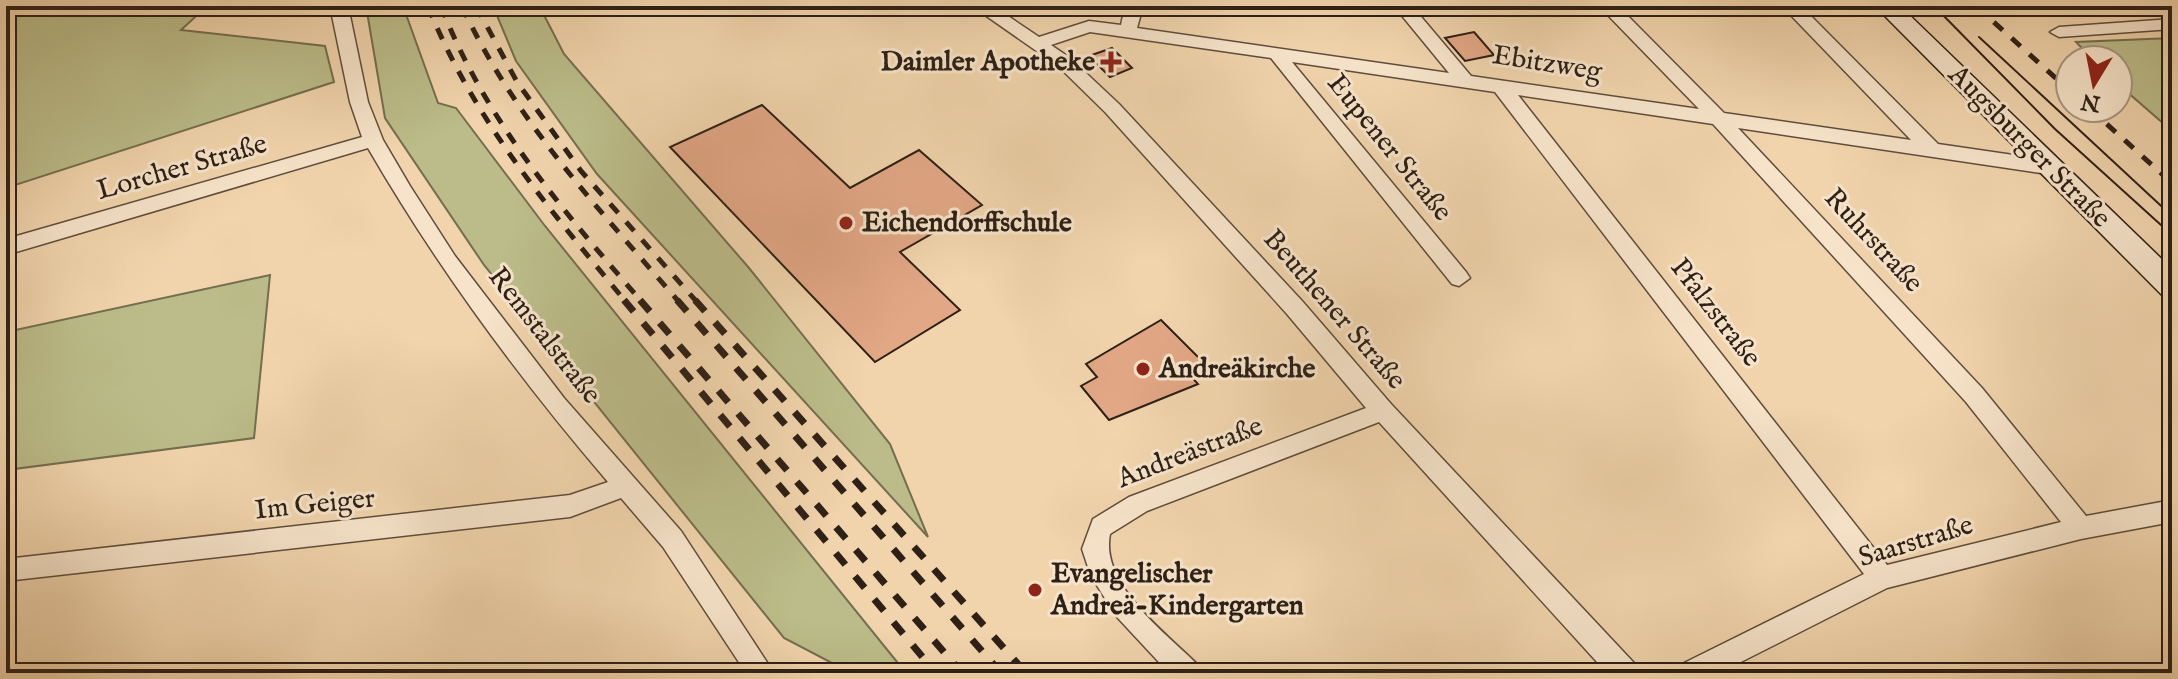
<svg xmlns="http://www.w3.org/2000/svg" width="2178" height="679" font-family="'IM FELL English',serif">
<rect width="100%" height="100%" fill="#f1d4ac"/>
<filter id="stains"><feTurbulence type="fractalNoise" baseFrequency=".0025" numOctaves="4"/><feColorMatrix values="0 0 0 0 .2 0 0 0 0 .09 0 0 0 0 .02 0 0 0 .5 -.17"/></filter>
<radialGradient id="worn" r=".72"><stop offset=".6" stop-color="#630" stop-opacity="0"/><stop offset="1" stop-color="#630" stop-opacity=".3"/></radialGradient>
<!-- green -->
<g fill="#bbbc89" stroke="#746e50" stroke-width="2">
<path d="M 27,6 L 207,6 L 181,30 L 325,46 L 334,82 L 6,188 L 6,22 Z"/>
<path d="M 366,6 L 403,6 L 438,103 L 456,108 L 545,226 L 906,673 L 851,673 L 784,638 L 484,265 L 385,118 Z"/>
<path d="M 493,6 L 552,6 L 545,17 L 564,54 L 749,268 L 890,444 L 928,537 L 597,174 L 516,61 Z"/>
<path d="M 2172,38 L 2172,131 L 2118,84 L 2118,60 L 2093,60 L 2076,42 Z"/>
<path d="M 270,275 L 254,438 L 6,470 L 6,332 Z"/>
</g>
<!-- building -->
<g fill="#e2a785" stroke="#2d2017" stroke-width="2">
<path d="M 1474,32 L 1494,55 L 1465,61 L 1445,38 Z"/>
<path d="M 1112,48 L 1132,68 L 1110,77 L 1089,56 Z"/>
<path d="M 762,105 L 850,188 L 919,150 L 982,205 L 900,252 L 960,310 L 875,362 L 670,147 Z"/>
<path d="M 1161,320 L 1205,364 L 1188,373 L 1198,384 L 1109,420 L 1081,386 L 1097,377 L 1086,364 Z"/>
</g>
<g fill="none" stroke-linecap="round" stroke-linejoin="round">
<defs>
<g id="street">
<path d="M 330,6 L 348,6 L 368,102 L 383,140 L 410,186 L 455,256 L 564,398 L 681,531 L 774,673 L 746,673 L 663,547 L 621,498 L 570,517 L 6,581 L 6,559 L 570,495 L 608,482 C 518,377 437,267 368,148 L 6,255 L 6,239 L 362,137 L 350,102 Z"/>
<path d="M 972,6 L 993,6 L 1039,37 L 1089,21 L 1121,25 L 1125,6 L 1143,6 L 1137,28 L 1449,73 L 1394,6 L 1412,6 L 1471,76 L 1699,109 L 1599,6 L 1618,6 L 1724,113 L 1911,140 L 1782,6 L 1801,6 L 1938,144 L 2048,160 L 2058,167 L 2048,174 L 1738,128 L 1982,388 L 2086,516 L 2172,500 L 2172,522 L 2081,539 L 1887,588 L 1719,673 L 1679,673 L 1682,664 L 1864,574 L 1495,92 L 1292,62 L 1466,272 L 1470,278 L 1459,286 L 1452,284 L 1271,58 L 1090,32 L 1051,45 L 1070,58 L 1119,104 L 1303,302 L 1391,404 L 1635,664 L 1638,673 L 1607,673 L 1379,422 L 1147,511 L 1110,534 C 1100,585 1165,632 1197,664 L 1200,673 L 1169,673 L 1116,616 L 1091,576 L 1082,549 L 1093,519 L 1129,497 L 1366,408 L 1287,314 L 1105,112 L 1058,66 ZM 1518,95 L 1713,124 L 1966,402 L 2061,522 L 1887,565 Z"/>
<path d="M 2172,19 L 2172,29 L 2059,37 L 2050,32 L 2059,27 Z"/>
</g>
<path id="secondary" d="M 1875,6 L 1900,6 L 2172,269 L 2172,298 L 2162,295 Z"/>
</defs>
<!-- street casing -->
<use href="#street" stroke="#5e4d3c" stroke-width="3"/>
<!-- secondary casing -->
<use href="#secondary" stroke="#2d2017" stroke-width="3"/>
<!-- street -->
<use href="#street" fill="#f6e3c9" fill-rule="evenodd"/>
<!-- secondary -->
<use href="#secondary" fill="#f6e3c9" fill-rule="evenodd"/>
<!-- tram -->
<g stroke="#2d2017" stroke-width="2">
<path d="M 1934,6 L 2055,129 L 2172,235"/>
<path d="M 1979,37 L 2172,216"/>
</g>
<!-- rail-far1 -->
<g stroke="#2d2017" stroke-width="5" stroke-dasharray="12 12" stroke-linecap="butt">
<path d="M 428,6 C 473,119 549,209 626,302"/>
<path d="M 441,6 C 485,120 563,211 642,302"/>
<path d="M 462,6 C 513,118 599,209 679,302"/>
<path d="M 476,6 L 517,82 L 581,171 L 697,302"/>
<path d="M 1976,6 L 2070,91"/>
<path d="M 2089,108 L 2172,183"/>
</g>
<!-- rail -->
<g stroke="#2d2017" stroke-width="7" stroke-dasharray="15 15" stroke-linecap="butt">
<path d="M 624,300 L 936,673"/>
<path d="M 640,300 L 962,673"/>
<path d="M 677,300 L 1001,673"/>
<path d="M 695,300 L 1026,673"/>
</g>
</g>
<!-- markers -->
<g fill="#8f2418" stroke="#f6e3c9" stroke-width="3">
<path d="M1107 50h8v8h8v8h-8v8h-8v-8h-8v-8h8z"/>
<circle cx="846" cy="223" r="8"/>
<circle cx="1143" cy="369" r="8"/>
<circle cx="1035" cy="590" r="8"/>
</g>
<g text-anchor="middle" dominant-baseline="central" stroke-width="6" stroke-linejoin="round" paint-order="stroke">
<!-- poi labels -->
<g font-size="28" font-weight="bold" fill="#2d2017" stroke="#f6e3c9" text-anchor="start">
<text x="1095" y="62" text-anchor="end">Daimler Apotheke</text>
<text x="862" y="223">Eichendorffschule</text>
<text x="1159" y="369">Andreäkirche</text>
<text x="1051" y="574">Evangelischer<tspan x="1051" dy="32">Andreä-Kindergarten</tspan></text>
</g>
<!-- street labels -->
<g font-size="28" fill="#2d2017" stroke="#f6e3c9">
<text transform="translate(1547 64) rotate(9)">Ebitzweg</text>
<text transform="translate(2029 147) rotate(45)">Augsburger Straße</text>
<text transform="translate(1389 148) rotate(51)">Eupener Straße</text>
<text transform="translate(182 168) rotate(-16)">Lorcher Straße</text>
<text transform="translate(1873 241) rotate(47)">Ruhrstraße</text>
<text transform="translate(1334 310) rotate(49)">Beuthener Straße</text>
<text transform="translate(1715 313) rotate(52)">Pfalzstraße</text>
<text transform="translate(544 336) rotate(52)">Remstalstraße</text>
<text transform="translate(1190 453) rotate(-21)">Andreästraße</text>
<text transform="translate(315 505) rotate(-6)">Im Geiger</text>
<text transform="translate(1916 542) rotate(-17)">Saarstraße</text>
</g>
</g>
<!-- margin -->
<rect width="2178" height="679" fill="none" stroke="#f1d4ac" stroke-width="32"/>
<rect x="8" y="8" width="2162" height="663" fill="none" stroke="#2d2017" stroke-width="4"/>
<rect x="16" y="16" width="2146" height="647" fill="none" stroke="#2d2017" stroke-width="2"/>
<!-- north arrow -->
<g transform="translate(2094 84) rotate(190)"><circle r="38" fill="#f6e3c9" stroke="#a69582" stroke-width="2"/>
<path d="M0-6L14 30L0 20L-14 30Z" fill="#8f2418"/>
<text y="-12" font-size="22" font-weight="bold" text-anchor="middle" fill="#2d2017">N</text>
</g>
<rect width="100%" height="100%" filter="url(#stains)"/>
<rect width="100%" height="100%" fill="url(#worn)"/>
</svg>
